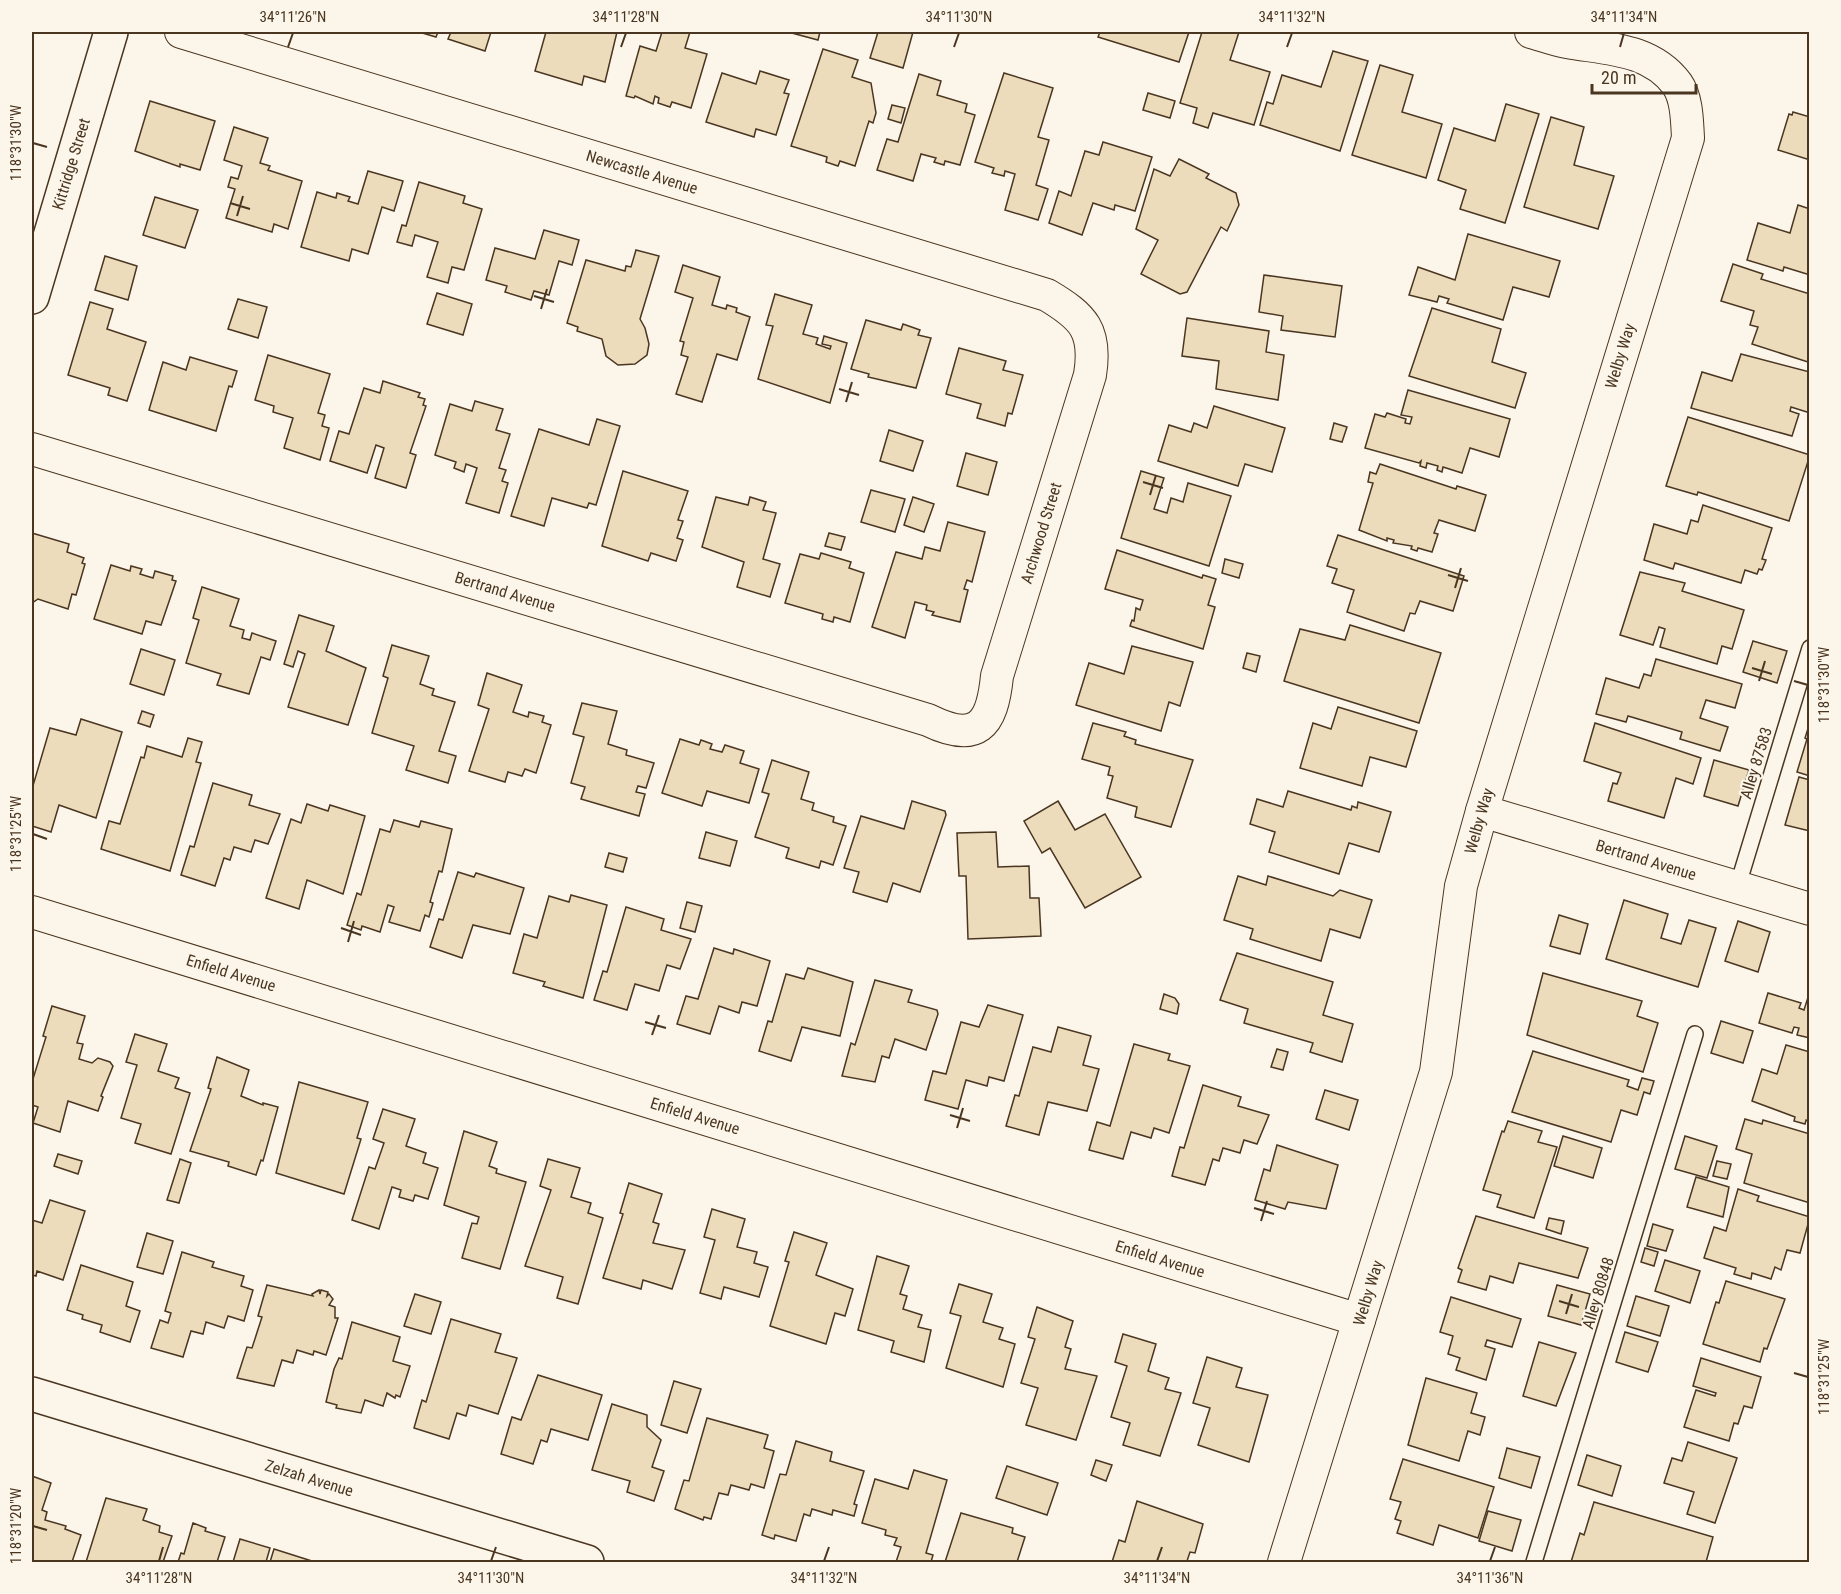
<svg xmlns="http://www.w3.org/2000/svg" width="1841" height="1594" font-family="'Roboto Condensed',sans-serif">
<rect width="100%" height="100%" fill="#fbf6e9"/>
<!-- building -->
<g fill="#ecdcbc" stroke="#4a3520" stroke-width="1.5">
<path d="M 419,32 L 438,32 L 436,37 Z"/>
<path d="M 451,32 L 491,32 L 485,51 L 448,39 Z"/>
<path d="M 546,32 L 617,32 L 605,82 L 584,76 L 582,85 L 535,71 Z"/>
<path d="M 662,32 L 690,32 L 685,48 L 707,54 L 691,108 L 672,102 L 670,107 L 658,103 L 659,98 L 655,96 L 653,104 L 635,96 L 634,98 L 626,96 L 640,46 L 656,51 Z"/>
<path d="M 788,32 L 820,32 L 818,40 Z"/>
<path d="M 878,32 L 913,32 L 903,68 L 870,58 Z"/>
<path d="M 1100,32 L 1189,32 L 1179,62 L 1098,37 Z"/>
<path d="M 1202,32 L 1239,32 L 1230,60 L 1270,72 L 1254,125 L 1213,113 L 1208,128 L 1193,123 L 1197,108 L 1180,103 Z"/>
<path d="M 823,49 L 858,60 L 852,77 L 871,83 L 876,113 L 873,123 L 869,121 L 855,166 L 840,161 L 838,166 L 826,162 L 827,157 L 791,146 Z"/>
<path d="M 1333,51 L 1368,61 L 1340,151 L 1260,125 L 1267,102 L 1273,104 L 1282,75 L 1321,87 Z"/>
<path d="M 1380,65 L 1413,75 L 1402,112 L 1442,124 L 1426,178 L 1352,155 Z"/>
<path d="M 760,71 L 789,80 L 784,93 L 789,94 L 776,135 L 756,129 L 754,137 L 706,122 L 722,73 L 756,84 Z"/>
<path d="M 1004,73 L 1053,88 L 1038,137 L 1049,140 L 1036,185 L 1048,189 L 1038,220 L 1005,210 L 1015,174 L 1005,171 L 1004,176 L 992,173 L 994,168 L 975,162 Z"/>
<path d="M 919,74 L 941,81 L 937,95 L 967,104 L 965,112 L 975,115 L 960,165 L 945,161 L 944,165 L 934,162 L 936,158 L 921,154 L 913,181 L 877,170 L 887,139 L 898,142 Z"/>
<path d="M 1148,93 L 1175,101 L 1170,118 L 1143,110 Z"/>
<path d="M 150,101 L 215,121 L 200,170 L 180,164 L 180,167 L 135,151 Z"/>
<path d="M 1506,104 L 1539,114 L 1505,223 L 1460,209 L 1466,190 L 1438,180 L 1454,128 L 1495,141 Z"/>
<path d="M 892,105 L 905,108 L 901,123 L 888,119 Z"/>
<path d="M 1793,112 L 1810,117 L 1810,160 L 1778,150 L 1789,114 L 1792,115 Z"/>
<path d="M 1551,117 L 1584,127 L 1574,165 L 1614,176 L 1598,229 L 1524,207 Z"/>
<path d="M 234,127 L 268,138 L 260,163 L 270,166 L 268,170 L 302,181 L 288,229 L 274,224 L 272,232 L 226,218 L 235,189 L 228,187 L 231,177 L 238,179 L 242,166 L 224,160 Z"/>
<path d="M 1103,142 L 1152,157 L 1135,211 L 1115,205 L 1114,210 L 1093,203 L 1082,235 L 1049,223 L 1059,191 L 1071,196 L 1085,151 L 1099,155 Z"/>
<path d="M 1179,159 L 1209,174 L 1206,178 L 1236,193 L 1239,205 L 1227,231 L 1221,227 L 1187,292 L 1180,294 L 1141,274 L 1158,240 L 1136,229 L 1154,169 L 1170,176 Z"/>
<path d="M 368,171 L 403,181 L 394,211 L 382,207 L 368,254 L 352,249 L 349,261 L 301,247 L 317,192 L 336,198 L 337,193 L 350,197 L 348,201 L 358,204 Z"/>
<path d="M 419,182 L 465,196 L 463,203 L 482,209 L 464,270 L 452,267 L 448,283 L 427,277 L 438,242 L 415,235 L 412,246 L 397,242 L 402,225 L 406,226 Z"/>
<path d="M 155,197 L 198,210 L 185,248 L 143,235 Z"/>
<path d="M 1798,205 L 1810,209 L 1810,275 L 1784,267 L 1783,271 L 1747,260 L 1758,223 L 1790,233 Z"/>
<path d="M 544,230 L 579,240 L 572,265 L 559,261 L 549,295 L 534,291 L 531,300 L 505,292 L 507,286 L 486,280 L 495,248 L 535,259 Z"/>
<path d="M 1468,234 L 1560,261 L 1549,297 L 1513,287 L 1503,320 L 1447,303 L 1449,299 L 1439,296 L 1437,302 L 1409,295 L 1418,267 L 1455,280 Z"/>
<path d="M 636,250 L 659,256 L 640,319 L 645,328 L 649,344 L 647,355 L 635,364 L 618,365 L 606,356 L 602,339 L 577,331 L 578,327 L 567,323 L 586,260 L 625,271 L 626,266 L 631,267 Z"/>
<path d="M 105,256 L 137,266 L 128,300 L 95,290 Z"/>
<path d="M 1733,264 L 1763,274 L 1761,279 L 1810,294 L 1808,362 L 1752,344 L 1758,327 L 1750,325 L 1754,311 L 1721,301 Z"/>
<path d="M 683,265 L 720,277 L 712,305 L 726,309 L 727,305 L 737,308 L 736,312 L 750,317 L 737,360 L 717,354 L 702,402 L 676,394 L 688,357 L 681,355 L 684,342 L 680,341 L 693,298 L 675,292 Z"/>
<path d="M 1264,275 L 1342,286 L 1335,337 L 1281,330 L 1283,316 L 1259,312 Z"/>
<path d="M 437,293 L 472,304 L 463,335 L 427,324 Z"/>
<path d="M 775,294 L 812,305 L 803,334 L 818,338 L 816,344 L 830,349 L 831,346 L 822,344 L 824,336 L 847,343 L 830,403 L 758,379 L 773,326 L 766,325 Z"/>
<path d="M 238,299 L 267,307 L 258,338 L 228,329 Z"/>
<path d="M 90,302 L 113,309 L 107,329 L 146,342 L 127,401 L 108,395 L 110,388 L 68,375 Z"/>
<path d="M 1432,308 L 1501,329 L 1492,362 L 1526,373 L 1515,408 L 1409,376 Z"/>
<path d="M 1187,318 L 1269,331 L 1266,352 L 1284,355 L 1278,400 L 1216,389 L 1219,361 L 1182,356 Z"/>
<path d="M 866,320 L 901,330 L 903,324 L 920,330 L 918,335 L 931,338 L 916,388 L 868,377 L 869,374 L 851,369 Z"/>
<path d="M 959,348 L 1006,361 L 1003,370 L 1023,375 L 1012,414 L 1008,413 L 1005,426 L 977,418 L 981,404 L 946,394 Z"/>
<path d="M 1741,354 L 1810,372 L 1810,413 L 1791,407 L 1790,411 L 1799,414 L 1792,436 L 1691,408 L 1702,372 L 1732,381 Z"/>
<path d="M 268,355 L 330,374 L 318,413 L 325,415 L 322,426 L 329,428 L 320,460 L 284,448 L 293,418 L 273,412 L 274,406 L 255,400 Z"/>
<path d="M 190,357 L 237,371 L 232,387 L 229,386 L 216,431 L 149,410 L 163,362 L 186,370 Z"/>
<path d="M 383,381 L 420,393 L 418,397 L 425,399 L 423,405 L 426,406 L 410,453 L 416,455 L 406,488 L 375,478 L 384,448 L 376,445 L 367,473 L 330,461 L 339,431 L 349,434 L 364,388 L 380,393 Z"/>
<path d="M 1408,390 L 1510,419 L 1499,457 L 1470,448 L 1462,473 L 1443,467 L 1442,472 L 1437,470 L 1438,466 L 1427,463 L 1426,468 L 1420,466 L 1421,461 L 1419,463 L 1365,448 L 1375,414 L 1385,417 L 1387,413 L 1406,419 L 1405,423 L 1410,424 L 1412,417 L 1401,415 Z"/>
<path d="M 475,401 L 503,409 L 496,430 L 510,434 L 499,468 L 506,470 L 502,481 L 508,483 L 499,513 L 466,503 L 477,468 L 466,464 L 464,472 L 454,468 L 456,462 L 435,455 L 450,404 L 472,411 Z"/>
<path d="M 1214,406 L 1285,428 L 1272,472 L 1245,464 L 1238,486 L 1158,461 L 1169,425 L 1191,432 L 1194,423 L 1207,428 Z"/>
<path d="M 1688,417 L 1810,455 L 1789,521 L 1698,492 L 1697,495 L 1666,486 Z"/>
<path d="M 597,419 L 620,426 L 596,505 L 589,503 L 587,508 L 552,498 L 544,526 L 511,516 L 539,429 L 589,445 Z"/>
<path d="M 1334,423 L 1347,427 L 1342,442 L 1330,439 Z"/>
<path d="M 889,430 L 923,441 L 913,471 L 880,461 Z"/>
<path d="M 966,453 L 997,462 L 988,495 L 957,486 Z"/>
<path d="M 1380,464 L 1456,489 L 1457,486 L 1486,495 L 1475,531 L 1439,520 L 1434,533 L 1438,534 L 1432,552 L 1418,548 L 1417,551 L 1411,549 L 1412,546 L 1393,543 L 1394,540 L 1387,538 L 1387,541 L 1359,530 L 1373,483 L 1368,482 L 1370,472 L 1376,474 Z"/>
<path d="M 623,471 L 688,491 L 678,520 L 683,521 L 677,538 L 683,540 L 676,561 L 651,553 L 648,561 L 602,546 Z"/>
<path d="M 1141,471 L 1164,478 L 1154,509 L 1167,513 L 1171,498 L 1183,502 L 1188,483 L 1231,496 L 1209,566 L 1121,538 Z"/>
<path d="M 871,490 L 905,499 L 895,532 L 861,522 Z"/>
<path d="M 716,497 L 748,505 L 750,497 L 766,502 L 763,510 L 776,513 L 763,559 L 780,564 L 770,597 L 737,587 L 744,562 L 702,547 Z"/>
<path d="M 913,497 L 934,504 L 924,532 L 904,525 Z"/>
<path d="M 1703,505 L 1772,528 L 1762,559 L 1766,560 L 1762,570 L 1759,569 L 1757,574 L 1745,570 L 1741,583 L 1675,563 L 1673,569 L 1644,560 L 1654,524 L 1687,534 L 1691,520 L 1698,522 Z"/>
<path d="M 948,522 L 985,532 L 972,582 L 967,580 L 964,589 L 968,590 L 960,622 L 932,615 L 934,612 L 926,610 L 927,605 L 915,602 L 905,638 L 872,627 L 896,552 L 922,559 L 925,547 L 940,551 Z"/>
<path d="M 32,533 L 69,544 L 67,552 L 84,558 L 82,563 L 85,564 L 76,595 L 72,594 L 68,609 L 38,599 L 32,603 Z"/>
<path d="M 829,533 L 845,537 L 841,550 L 825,546 Z"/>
<path d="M 1338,535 L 1464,576 L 1453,611 L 1420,601 L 1415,614 L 1410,613 L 1404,631 L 1347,612 L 1354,590 L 1332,583 L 1337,569 L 1327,566 Z"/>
<path d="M 1117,550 L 1202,578 L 1203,575 L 1216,579 L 1208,605 L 1215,607 L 1203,649 L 1130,626 L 1132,620 L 1134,621 L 1136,608 L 1140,610 L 1143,600 L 1105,589 Z"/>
<path d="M 821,553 L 851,562 L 849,568 L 864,573 L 850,622 L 834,617 L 833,622 L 822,619 L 823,614 L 785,603 L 800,554 L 819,559 Z"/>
<path d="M 1225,559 L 1243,564 L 1239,578 L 1222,573 Z"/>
<path d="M 111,565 L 130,571 L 131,566 L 142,569 L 140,574 L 153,578 L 155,571 L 173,576 L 172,580 L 176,581 L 161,625 L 146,621 L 142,634 L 94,619 Z"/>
<path d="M 1640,572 L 1685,583 L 1682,591 L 1744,610 L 1732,649 L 1722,646 L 1717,664 L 1660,647 L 1665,629 L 1659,627 L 1653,645 L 1620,635 Z"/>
<path d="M 202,587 L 239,599 L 230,626 L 244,630 L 242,638 L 250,640 L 252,633 L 276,641 L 270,660 L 261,657 L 249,694 L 217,685 L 221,674 L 186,663 L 199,620 L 193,618 Z"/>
<path d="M 299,615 L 334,626 L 326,651 L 366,668 L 348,725 L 288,707 L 305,654 L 298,651 L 293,667 L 284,664 Z"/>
<path d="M 1350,625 L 1441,653 L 1419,723 L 1284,681 L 1300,629 L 1345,640 Z"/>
<path d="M 1753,641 L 1787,651 L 1777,683 L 1743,672 Z"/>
<path d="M 392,645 L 429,656 L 420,684 L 434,689 L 432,695 L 455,702 L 439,751 L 456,756 L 448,783 L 406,770 L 414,746 L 372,733 L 388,678 L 383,676 Z"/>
<path d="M 1132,646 L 1193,662 L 1180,706 L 1169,702 L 1161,731 L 1076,705 L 1089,663 L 1124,674 Z"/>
<path d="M 141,649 L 175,660 L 164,695 L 130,684 Z"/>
<path d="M 1247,653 L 1260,656 L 1256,672 L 1243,668 Z"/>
<path d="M 1656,659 L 1742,684 L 1735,708 L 1706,700 L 1700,718 L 1728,727 L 1720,751 L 1680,739 L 1682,732 L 1628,716 L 1626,722 L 1596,714 L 1606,678 L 1639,688 L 1644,674 L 1651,676 Z"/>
<path d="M 487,673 L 522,685 L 513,712 L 528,717 L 529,712 L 544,716 L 542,722 L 551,725 L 536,773 L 525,769 L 522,776 L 508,772 L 505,782 L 469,771 L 489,709 L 478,705 Z"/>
<path d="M 582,703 L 617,711 L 608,744 L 627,750 L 626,755 L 654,763 L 646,788 L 638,786 L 636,792 L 645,794 L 639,816 L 581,799 L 585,787 L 571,783 L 584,737 L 573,734 Z"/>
<path d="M 1338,707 L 1417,731 L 1406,767 L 1370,757 L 1362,786 L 1300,768 L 1313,723 L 1331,729 Z"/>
<path d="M 142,711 L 154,715 L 150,727 L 138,723 Z"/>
<path d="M 81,719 L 122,732 L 96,818 L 59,805 L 51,832 L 32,826 L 32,789 L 50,728 L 76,735 Z"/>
<path d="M 1810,722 L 1810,776 L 1797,772 L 1807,739 L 1805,738 Z"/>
<path d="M 1093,723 L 1126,732 L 1124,736 L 1136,740 L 1135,744 L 1193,760 L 1171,827 L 1135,817 L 1137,807 L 1107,798 L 1113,776 L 1108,775 L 1110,767 L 1082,759 Z"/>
<path d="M 1595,723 L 1701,758 L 1693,784 L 1676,778 L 1664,818 L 1608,801 L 1613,783 L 1617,784 L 1621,773 L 1584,761 Z"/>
<path d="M 188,738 L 202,742 L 196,762 L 201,763 L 170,871 L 101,849 L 109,821 L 120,824 L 141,757 L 144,758 L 147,746 L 182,757 Z"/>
<path d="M 680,739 L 699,745 L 701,740 L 712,744 L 710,749 L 722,752 L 725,745 L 744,751 L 740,763 L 759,769 L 749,803 L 707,791 L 702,806 L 662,793 Z"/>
<path d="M 772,760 L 809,772 L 801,799 L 814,803 L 812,810 L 834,817 L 833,822 L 846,826 L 833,865 L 821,861 L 819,868 L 786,858 L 789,848 L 755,837 L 769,794 L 762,792 Z"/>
<path d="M 1714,760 L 1749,770 L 1738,806 L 1704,796 Z"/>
<path d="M 1799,777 L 1810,780 L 1810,831 L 1785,825 Z"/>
<path d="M 213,783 L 252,795 L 249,805 L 280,814 L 268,844 L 255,840 L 251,852 L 234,847 L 230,860 L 224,858 L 215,886 L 181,875 L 190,846 L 194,847 Z"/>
<path d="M 1288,791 L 1351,810 L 1352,806 L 1357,808 L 1358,802 L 1391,812 L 1379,852 L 1349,843 L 1339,874 L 1269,852 L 1275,832 L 1250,824 L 1257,799 L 1283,807 Z"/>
<path d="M 912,801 L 945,811 L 946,815 L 920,892 L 893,883 L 887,902 L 853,892 L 859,872 L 844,868 L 861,816 L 904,829 Z"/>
<path d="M 1058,801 L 1075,830 L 1105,814 L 1141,877 L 1085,908 L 1050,848 L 1042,853 L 1024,821 Z"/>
<path d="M 307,804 L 328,811 L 330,805 L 365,816 L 343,894 L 307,880 L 299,909 L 266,898 L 291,819 L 301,823 Z"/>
<path d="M 394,820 L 419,827 L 421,821 L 452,829 L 442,872 L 439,871 L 430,902 L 433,903 L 429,917 L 425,915 L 420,931 L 389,922 L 394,907 L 388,905 L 380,932 L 362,926 L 361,930 L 347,925 L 357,893 L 361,895 L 380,829 L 390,832 Z"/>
<path d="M 706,832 L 737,841 L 730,866 L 699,858 Z"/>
<path d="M 996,832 L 998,867 L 1029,866 L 1030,898 L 1039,898 L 1041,936 L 968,939 L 966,876 L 959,876 L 957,833 Z"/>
<path d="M 609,853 L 627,858 L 623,872 L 605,867 Z"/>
<path d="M 458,872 L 474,877 L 476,873 L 524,888 L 510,934 L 473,925 L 462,958 L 430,947 L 439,919 L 443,920 Z"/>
<path d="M 1238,876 L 1266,885 L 1268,876 L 1333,896 L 1340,890 L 1372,900 L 1360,938 L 1330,929 L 1321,961 L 1250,939 L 1253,929 L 1224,920 Z"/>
<path d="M 571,895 L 607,905 L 583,998 L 543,986 L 545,982 L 513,973 L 524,934 L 537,938 L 549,896 L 569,902 Z"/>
<path d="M 1624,900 L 1668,914 L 1661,938 L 1681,944 L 1689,920 L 1716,928 L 1698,987 L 1606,959 Z"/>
<path d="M 687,902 L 702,906 L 695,932 L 680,928 Z"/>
<path d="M 626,907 L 664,919 L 661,930 L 691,939 L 680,969 L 667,965 L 659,991 L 635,984 L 627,1010 L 594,1000 L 603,971 L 607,972 Z"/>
<path d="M 1559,915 L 1588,924 L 1580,954 L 1550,946 Z"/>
<path d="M 1738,921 L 1770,932 L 1758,972 L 1725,961 Z"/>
<path d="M 714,948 L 733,954 L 734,949 L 770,961 L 757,1006 L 742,1002 L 739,1013 L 719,1006 L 710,1034 L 677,1024 L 686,996 L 698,999 Z"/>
<path d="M 1237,953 L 1333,982 L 1323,1015 L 1353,1024 L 1342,1062 L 1310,1052 L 1313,1043 L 1244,1023 L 1248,1009 L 1220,1000 Z"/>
<path d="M 808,968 L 853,982 L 840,1036 L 802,1027 L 791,1061 L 759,1051 L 768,1021 L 772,1022 L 786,974 L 804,979 Z"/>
<path d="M 1543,973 L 1642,1001 L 1637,1016 L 1658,1023 L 1643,1072 L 1527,1035 Z"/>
<path d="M 875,980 L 912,990 L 908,1002 L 937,1010 L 938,1014 L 926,1050 L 895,1039 L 889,1058 L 882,1056 L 875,1082 L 842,1076 L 851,1043 L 855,1045 Z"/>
<path d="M 1810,991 L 1810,1038 L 1797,1035 L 1799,1028 L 1794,1027 L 1792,1033 L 1759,1023 L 1768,993 L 1801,1003 L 1799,1008 L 1804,1010 Z"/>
<path d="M 1164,994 L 1175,998 L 1179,1004 L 1177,1014 L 1160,1009 Z"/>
<path d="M 988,1005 L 1023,1015 L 1004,1081 L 989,1077 L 987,1086 L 966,1080 L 958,1109 L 925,1100 L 933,1071 L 946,1074 L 961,1022 L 979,1027 Z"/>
<path d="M 52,1006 L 85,1016 L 77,1043 L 83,1044 L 79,1059 L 92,1063 L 98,1058 L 110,1062 L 113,1066 L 101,1096 L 103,1097 L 98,1111 L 68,1101 L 60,1132 L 33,1123 L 38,1107 L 32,1105 L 32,1082 L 46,1037 L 43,1036 Z"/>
<path d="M 1721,1021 L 1753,1031 L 1743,1063 L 1711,1053 Z"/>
<path d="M 1058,1027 L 1091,1036 L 1083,1065 L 1099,1069 L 1087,1111 L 1048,1102 L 1039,1135 L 1006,1126 L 1015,1095 L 1019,1096 L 1033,1047 L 1051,1052 Z"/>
<path d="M 135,1034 L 167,1044 L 158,1071 L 179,1078 L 175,1088 L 190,1093 L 171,1154 L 135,1143 L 141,1124 L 121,1118 L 137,1065 L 126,1062 Z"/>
<path d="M 1134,1044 L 1170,1054 L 1168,1060 L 1190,1066 L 1169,1133 L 1154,1128 L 1151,1138 L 1131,1132 L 1123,1159 L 1089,1150 L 1097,1122 L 1110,1126 Z"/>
<path d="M 1786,1045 L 1810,1052 L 1810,1122 L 1806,1120 L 1805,1124 L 1794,1121 L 1795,1117 L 1752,1101 L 1762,1069 L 1777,1074 Z"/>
<path d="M 1277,1049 L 1288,1052 L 1283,1070 L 1271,1067 Z"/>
<path d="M 1533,1051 L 1629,1080 L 1627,1086 L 1638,1090 L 1642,1078 L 1654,1081 L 1650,1094 L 1644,1092 L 1637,1115 L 1621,1110 L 1611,1142 L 1512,1112 Z"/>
<path d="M 217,1057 L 249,1070 L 241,1096 L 263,1105 L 263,1103 L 278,1107 L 263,1161 L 261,1160 L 256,1175 L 228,1166 L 229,1162 L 190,1151 L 211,1089 L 208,1088 Z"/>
<path d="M 299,1082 L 368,1102 L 357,1138 L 361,1139 L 344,1194 L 276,1173 Z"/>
<path d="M 1203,1085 L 1241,1097 L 1238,1106 L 1269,1115 L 1257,1144 L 1244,1140 L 1240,1153 L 1223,1148 L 1219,1161 L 1213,1159 L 1205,1185 L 1172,1176 L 1180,1147 L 1184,1148 Z"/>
<path d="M 1325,1090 L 1358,1100 L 1349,1130 L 1316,1119 Z"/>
<path d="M 383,1109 L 415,1119 L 406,1146 L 426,1153 L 423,1163 L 438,1168 L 428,1199 L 415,1195 L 413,1201 L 399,1197 L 401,1190 L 392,1187 L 379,1229 L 352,1220 L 369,1167 L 375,1169 L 384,1143 L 373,1139 Z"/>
<path d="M 1745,1119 L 1762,1124 L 1763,1120 L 1810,1134 L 1810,1203 L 1744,1183 L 1752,1154 L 1736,1149 Z"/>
<path d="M 1508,1121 L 1542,1131 L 1538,1142 L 1557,1147 L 1534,1218 L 1497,1207 L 1501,1195 L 1483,1190 L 1502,1131 L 1504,1132 Z"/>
<path d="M 464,1131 L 497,1142 L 489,1166 L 497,1169 L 496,1173 L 526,1182 L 500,1269 L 462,1258 L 472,1223 L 477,1224 L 479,1217 L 444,1205 Z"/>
<path d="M 1563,1136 L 1602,1148 L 1593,1178 L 1554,1166 Z"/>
<path d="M 1685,1136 L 1717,1146 L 1707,1178 L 1675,1169 Z"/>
<path d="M 1277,1145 L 1338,1165 L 1326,1209 L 1288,1202 L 1285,1209 L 1255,1200 L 1264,1169 L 1270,1171 Z"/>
<path d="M 58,1154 L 82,1161 L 78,1174 L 54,1166 Z"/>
<path d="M 180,1159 L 191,1163 L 179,1203 L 167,1200 Z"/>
<path d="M 548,1159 L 580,1168 L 571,1197 L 591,1203 L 588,1213 L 603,1218 L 578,1304 L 557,1298 L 563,1277 L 525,1266 L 551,1190 L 540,1186 Z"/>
<path d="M 1717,1161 L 1731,1164 L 1727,1179 L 1713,1176 Z"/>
<path d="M 1696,1177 L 1729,1187 L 1723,1217 L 1687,1207 Z"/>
<path d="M 629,1183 L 662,1194 L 653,1222 L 659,1224 L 653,1243 L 685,1250 L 672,1289 L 643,1280 L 641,1289 L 603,1278 L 623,1214 L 620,1213 Z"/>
<path d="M 1738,1189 L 1759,1196 L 1757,1201 L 1810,1217 L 1800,1253 L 1787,1250 L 1781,1270 L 1775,1267 L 1771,1279 L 1752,1273 L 1751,1279 L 1734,1274 L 1736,1268 L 1704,1258 L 1714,1227 L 1726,1231 Z"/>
<path d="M 50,1200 L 85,1211 L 63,1280 L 37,1271 L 36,1276 L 32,1275 L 32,1220 L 42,1223 Z"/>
<path d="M 712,1209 L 745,1219 L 737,1247 L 757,1252 L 754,1263 L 768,1267 L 759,1297 L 724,1287 L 721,1299 L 700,1293 L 715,1240 L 704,1237 Z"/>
<path d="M 1476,1216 L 1588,1248 L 1578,1278 L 1519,1263 L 1513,1283 L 1490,1276 L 1486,1290 L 1458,1282 L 1462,1270 L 1458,1268 Z"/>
<path d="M 1549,1218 L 1564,1221 L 1561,1234 L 1546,1229 Z"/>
<path d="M 1653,1224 L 1673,1230 L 1666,1251 L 1647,1246 Z"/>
<path d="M 794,1232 L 827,1243 L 816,1275 L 853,1289 L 845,1316 L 835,1313 L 826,1344 L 770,1326 L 789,1262 L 785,1261 Z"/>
<path d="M 147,1233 L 173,1241 L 163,1274 L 137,1267 Z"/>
<path d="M 1645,1248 L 1658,1252 L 1654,1266 L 1641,1262 Z"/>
<path d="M 182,1252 L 214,1262 L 212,1267 L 244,1276 L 241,1286 L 253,1290 L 244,1321 L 228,1316 L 224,1328 L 206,1322 L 203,1334 L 191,1331 L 183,1357 L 151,1348 L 160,1320 L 168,1323 L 171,1313 L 165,1311 Z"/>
<path d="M 877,1256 L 909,1266 L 900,1294 L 907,1296 L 903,1309 L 922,1315 L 918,1327 L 931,1330 L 924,1362 L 891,1352 L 894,1341 L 858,1330 Z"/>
<path d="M 1665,1260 L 1700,1271 L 1690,1303 L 1655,1291 Z"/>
<path d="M 81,1265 L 133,1282 L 126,1306 L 140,1311 L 130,1342 L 100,1332 L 102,1325 L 82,1319 L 83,1315 L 67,1310 Z"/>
<path d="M 1726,1281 L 1785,1299 L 1767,1349 L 1764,1348 L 1760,1362 L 1703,1344 L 1716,1302 L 1719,1303 Z"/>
<path d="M 959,1284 L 992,1294 L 983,1322 L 1003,1328 L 999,1339 L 1015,1344 L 1003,1387 L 946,1368 L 961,1316 L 950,1313 Z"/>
<path d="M 267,1285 L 313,1296 L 312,1294 L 319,1290 L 320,1294 L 321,1290 L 328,1292 L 327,1296 L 329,1294 L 333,1299 L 329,1305 L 335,1307 L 335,1318 L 338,1318 L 326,1355 L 314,1351 L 313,1355 L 297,1350 L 293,1363 L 282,1360 L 274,1386 L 237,1378 L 247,1347 L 252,1348 L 262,1317 L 258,1316 Z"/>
<path d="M 1557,1285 L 1590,1294 L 1581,1325 L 1548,1316 Z"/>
<path d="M 415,1294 L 441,1302 L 431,1334 L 404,1326 Z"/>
<path d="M 1636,1296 L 1669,1306 L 1660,1336 L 1627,1326 Z"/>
<path d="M 1451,1297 L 1521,1319 L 1512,1347 L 1487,1340 L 1485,1346 L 1495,1349 L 1486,1380 L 1456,1370 L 1460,1358 L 1448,1354 L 1453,1336 L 1440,1332 Z"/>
<path d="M 1037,1307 L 1073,1321 L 1065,1347 L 1071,1349 L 1065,1369 L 1097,1376 L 1076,1440 L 1026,1425 L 1038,1388 L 1021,1383 L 1035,1339 L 1028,1337 Z"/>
<path d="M 451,1319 L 501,1334 L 495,1352 L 517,1358 L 498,1414 L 469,1405 L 466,1416 L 457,1413 L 449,1439 L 414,1428 L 422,1400 L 426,1402 Z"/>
<path d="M 352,1322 L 400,1337 L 393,1361 L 410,1366 L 400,1397 L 396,1395 L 395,1398 L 387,1393 L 383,1406 L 365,1400 L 361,1413 L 336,1408 L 337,1405 L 326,1402 L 334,1369 L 339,1358 L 342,1359 Z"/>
<path d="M 1625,1332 L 1658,1342 L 1648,1372 L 1616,1362 Z"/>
<path d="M 1123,1334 L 1156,1344 L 1148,1371 L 1169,1378 L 1165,1389 L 1181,1393 L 1160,1456 L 1123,1445 L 1130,1423 L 1111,1417 L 1127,1366 L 1115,1362 Z"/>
<path d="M 1539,1342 L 1576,1353 L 1556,1406 L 1523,1396 Z"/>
<path d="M 1207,1357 L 1242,1368 L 1236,1387 L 1268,1395 L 1249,1462 L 1198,1445 L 1210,1408 L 1193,1403 Z"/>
<path d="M 1701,1358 L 1761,1377 L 1752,1408 L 1744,1406 L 1738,1424 L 1734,1423 L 1729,1441 L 1684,1427 L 1696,1390 L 1715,1396 L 1716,1393 L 1693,1386 Z"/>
<path d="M 538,1375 L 602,1395 L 588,1440 L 551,1429 L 547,1442 L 541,1440 L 533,1464 L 501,1454 L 512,1417 L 521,1420 Z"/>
<path d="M 1426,1378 L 1477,1393 L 1471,1413 L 1485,1417 L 1480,1435 L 1468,1431 L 1459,1461 L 1408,1445 Z"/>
<path d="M 674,1381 L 701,1389 L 687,1433 L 661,1425 Z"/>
<path d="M 612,1404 L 647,1415 L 647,1427 L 661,1440 L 652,1467 L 664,1471 L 654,1501 L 627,1492 L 630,1481 L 592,1470 Z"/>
<path d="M 707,1418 L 768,1435 L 764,1448 L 774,1451 L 764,1488 L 751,1484 L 749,1490 L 731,1485 L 728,1495 L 719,1493 L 711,1519 L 704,1517 L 703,1520 L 675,1509 L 684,1480 L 689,1481 Z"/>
<path d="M 796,1441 L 832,1452 L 830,1461 L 864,1471 L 854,1504 L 857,1505 L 854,1516 L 833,1510 L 832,1515 L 812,1509 L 810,1516 L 804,1514 L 796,1541 L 775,1535 L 774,1539 L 762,1535 L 780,1474 L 786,1475 Z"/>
<path d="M 1688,1442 L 1737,1458 L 1715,1523 L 1687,1514 L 1694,1492 L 1664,1483 L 1672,1458 L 1682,1461 Z"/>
<path d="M 1507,1448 L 1540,1457 L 1531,1488 L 1499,1478 Z"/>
<path d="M 1587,1455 L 1621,1466 L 1612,1496 L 1578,1485 Z"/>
<path d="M 1403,1459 L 1494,1487 L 1478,1538 L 1439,1525 L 1433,1545 L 1397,1533 L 1401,1521 L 1395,1519 L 1401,1502 L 1390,1499 Z"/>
<path d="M 1096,1460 L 1112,1465 L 1106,1481 L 1091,1475 Z"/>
<path d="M 1007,1466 L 1058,1483 L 1047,1515 L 996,1498 Z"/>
<path d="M 914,1470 L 947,1480 L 926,1553 L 933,1555 L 931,1562 L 896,1562 L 901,1547 L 894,1545 L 897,1538 L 885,1535 L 886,1530 L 862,1523 L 875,1479 L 908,1489 Z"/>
<path d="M 32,1476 L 51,1483 L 42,1510 L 47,1512 L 45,1520 L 66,1526 L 65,1529 L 81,1535 L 72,1562 L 32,1562 Z"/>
<path d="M 106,1498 L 147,1509 L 143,1520 L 160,1526 L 159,1532 L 172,1536 L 163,1562 L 86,1562 Z"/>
<path d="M 1137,1501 L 1203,1524 L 1195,1553 L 1190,1552 L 1187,1561 L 1112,1562 L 1119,1540 L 1125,1542 Z"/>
<path d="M 1594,1502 L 1713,1537 L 1706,1562 L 1571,1562 L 1580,1533 L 1584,1535 Z"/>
<path d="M 1488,1511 L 1521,1520 L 1512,1551 L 1479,1541 Z"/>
<path d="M 961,1513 L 1013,1528 L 1012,1533 L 1025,1537 L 1017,1562 L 945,1562 Z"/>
<path d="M 193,1523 L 206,1528 L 205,1531 L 225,1537 L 217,1562 L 178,1562 L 181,1553 L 184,1554 Z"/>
<path d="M 240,1539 L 270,1548 L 266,1562 L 233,1562 Z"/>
<path d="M 274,1549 L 315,1562 L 270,1562 Z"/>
</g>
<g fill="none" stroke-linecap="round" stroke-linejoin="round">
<defs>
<g id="lane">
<path d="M 1737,888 L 1810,648"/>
<path d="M 1534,1562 L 1695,1034"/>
</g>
<g id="street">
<path d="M 32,449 L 928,720 C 977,744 992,726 997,676 L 1090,375 C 1097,331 1084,317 1047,295 L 181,32"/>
<path d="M 1482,811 L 1810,909"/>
<path d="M 32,912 L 1359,1320"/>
<path d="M 1284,1562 L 1436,1072 L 1461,886 L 1482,811 L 1688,138 C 1687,121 1687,98 1677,84 C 1650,48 1606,49 1567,42 C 1555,40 1542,35 1531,32"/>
</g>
<g id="secondary">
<path d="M 32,297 L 111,32"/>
<path d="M 32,1394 L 587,1562"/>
</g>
</defs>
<!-- lane casing -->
<use href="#lane" stroke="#4a3520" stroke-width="18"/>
<!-- street casing -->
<use href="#street" stroke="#4a3520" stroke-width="34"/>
<!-- secondary casing -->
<use href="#secondary" stroke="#4a3520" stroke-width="36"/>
<!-- lane -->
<use href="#lane" stroke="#fbf6e9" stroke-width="15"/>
<!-- street -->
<use href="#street" stroke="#fbf6e9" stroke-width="32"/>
<!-- secondary -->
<use href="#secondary" stroke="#fbf6e9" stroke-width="33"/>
</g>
<!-- ticks -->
<path fill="none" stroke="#4a3520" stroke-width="2" d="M 288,47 L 293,33M 621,47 L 626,33M 954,47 L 959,33M 1287,47 L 1292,33M 1620,47 L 1624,33M 33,143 L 47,147M 230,203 L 250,209M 237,216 L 243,196M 534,296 L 554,302M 541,309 L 547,289M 839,389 L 859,395M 846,402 L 852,382M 1143,482 L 1163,488M 1150,495 L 1156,475M 1448,575 L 1468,581M 1455,588 L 1461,568M 1752,668 L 1772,674M 1759,681 L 1765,661M 1794,681 L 1808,685M 33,834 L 47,839M 341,928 L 361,935M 348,942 L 354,921M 645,1022 L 666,1028M 652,1035 L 659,1015M 950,1115 L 970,1121M 957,1128 L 963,1108M 1254,1208 L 1274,1214M 1261,1221 L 1267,1201M 1559,1301 L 1579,1307M 1566,1314 L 1572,1294M 1794,1373 L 1808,1377M 33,1526 L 47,1530M 159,1561 L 163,1547M 491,1561 L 496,1547M 824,1561 L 829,1547M 1157,1561 L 1162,1547M 1490,1561 L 1495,1547"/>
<g text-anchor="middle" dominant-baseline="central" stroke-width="4.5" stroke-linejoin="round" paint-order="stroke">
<!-- street labels -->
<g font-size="16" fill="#4a3520" stroke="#fbf6e9">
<text transform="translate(71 164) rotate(-73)">Kittridge Street</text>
<text transform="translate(642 172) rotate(17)">Newcastle Avenue</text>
<text transform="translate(1620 356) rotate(-73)">Welby Way</text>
<text transform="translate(1041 533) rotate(-73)">Archwood Street</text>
<text transform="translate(505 592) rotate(17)">Bertrand Avenue</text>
<text transform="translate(1756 763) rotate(-73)">Alley 87583</text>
<text transform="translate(1479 821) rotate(-74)">Welby Way</text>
<text transform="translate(1646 860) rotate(17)">Bertrand Avenue</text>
<text transform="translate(231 973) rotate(17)">Enfield Avenue</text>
<text transform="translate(695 1116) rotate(17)">Enfield Avenue</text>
<text transform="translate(1160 1259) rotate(17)">Enfield Avenue</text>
<text transform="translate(1368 1293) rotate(-73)">Welby Way</text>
<text transform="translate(1598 1293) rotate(-73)">Alley 80848</text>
<text transform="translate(309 1478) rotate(17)">Zelzah Avenue</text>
</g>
</g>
<!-- border -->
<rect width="1841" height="1594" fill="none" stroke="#fbf6e9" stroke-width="66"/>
<!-- scale -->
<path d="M1592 84v9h104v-9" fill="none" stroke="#4a3520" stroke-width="3"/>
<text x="1601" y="84" font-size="18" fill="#4a3520" stroke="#fbf6e9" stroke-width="4.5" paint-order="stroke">20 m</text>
<rect x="33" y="33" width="1775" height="1528" fill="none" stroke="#4a3520" stroke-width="2"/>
<g font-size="15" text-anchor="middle" fill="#4a3520">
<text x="293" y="22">34°11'26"N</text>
<text x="626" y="22">34°11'28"N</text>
<text x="959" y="22">34°11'30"N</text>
<text x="1292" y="22">34°11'32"N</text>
<text x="1624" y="22">34°11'34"N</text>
<text transform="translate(16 143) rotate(-90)" y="5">118°31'30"W</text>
<text transform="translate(1824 685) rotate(-90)" y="5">118°31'30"W</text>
<text transform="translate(16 834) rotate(-90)" y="5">118°31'25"W</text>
<text transform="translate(1824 1377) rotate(-90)" y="5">118°31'25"W</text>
<text transform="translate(16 1526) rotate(-90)" y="5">118°31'20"W</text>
<text x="159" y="1583">34°11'28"N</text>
<text x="491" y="1583">34°11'30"N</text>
<text x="824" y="1583">34°11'32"N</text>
<text x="1157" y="1583">34°11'34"N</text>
<text x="1490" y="1583">34°11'36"N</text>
</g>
</svg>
